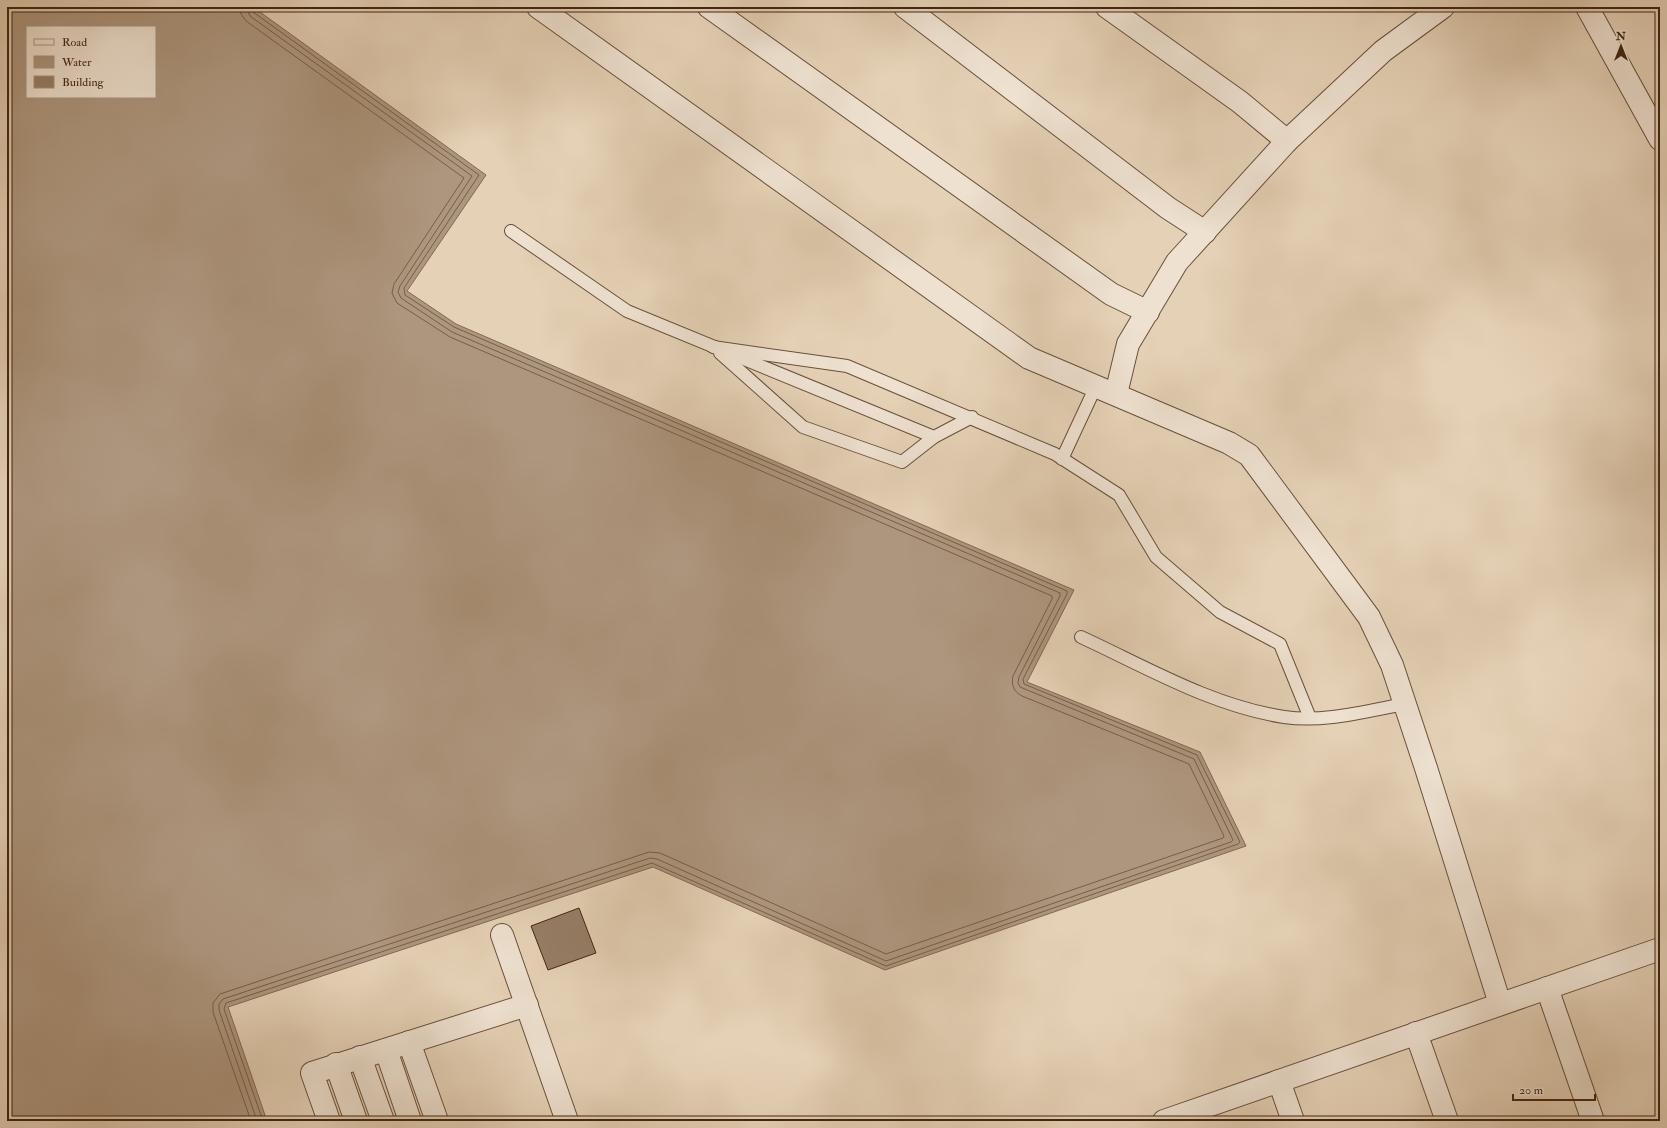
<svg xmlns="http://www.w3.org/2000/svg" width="1667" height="1128" font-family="'IM FELL Double Pica',serif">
<rect width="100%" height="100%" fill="#e5d1b6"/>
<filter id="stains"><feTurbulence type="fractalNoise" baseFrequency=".005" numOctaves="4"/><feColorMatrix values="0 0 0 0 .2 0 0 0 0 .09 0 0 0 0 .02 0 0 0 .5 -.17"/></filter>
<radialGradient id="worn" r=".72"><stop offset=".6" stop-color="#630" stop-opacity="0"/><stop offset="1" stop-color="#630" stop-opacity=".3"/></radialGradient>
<!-- water -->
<path fill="#ad967e" stroke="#826853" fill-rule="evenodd" d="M 7,7 L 253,7 L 486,175 L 407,291 L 456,324 L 1074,590 L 1027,682 L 1200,752 L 1246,846 L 885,970 L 653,867 L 228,1007 L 267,1121 L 7,1121 ZM 27,27 L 155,27 L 155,97 L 27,97 Z"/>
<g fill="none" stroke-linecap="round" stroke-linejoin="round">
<!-- shore -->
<g stroke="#775d48" stroke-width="1">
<path d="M 240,7 L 241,14 L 246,21 L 464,178 L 394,284 L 392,293 L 397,303 L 450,337 L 1052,596 L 1052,599 L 1013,676 C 1011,685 1014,692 1022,696 L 1189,764 L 1224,836 L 1223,838 L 886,954 L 660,853 L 649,852 L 220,994 L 213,1003 L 213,1012 L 251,1121"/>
<path d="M 246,7 L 250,16 L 472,176 L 400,286 L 398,292 L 401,298 L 452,332 L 1060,593 L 1060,596 L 1019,677 L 1018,683 L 1020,687 L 1194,759 L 1233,840 L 1231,842 L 886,961 L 657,859 L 650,858 L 223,999 L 219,1004 L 219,1010 L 257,1121"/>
<path d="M 251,7 L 253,12 L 479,175 L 404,288 L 405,295 L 454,327 L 1067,591 L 1067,594 L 1023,679 L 1024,684 L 1197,755 L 1240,842 L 1238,844 L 886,966 L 652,863 L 226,1003 L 224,1009 L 263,1121"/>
</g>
</g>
<!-- building -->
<path fill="#967e67" stroke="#412412" d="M 579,908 L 596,953 L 548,970 L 531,926 Z"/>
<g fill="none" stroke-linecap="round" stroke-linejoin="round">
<defs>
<g id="lane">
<path d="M 511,231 L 627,311 L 934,437 L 972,417"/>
<path d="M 713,347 L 847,366 L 1055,454 L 1119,495 L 1156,557 L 1220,612 L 1280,644 L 1310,718"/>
<path d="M 720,353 L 803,427 L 902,462 L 934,437"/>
<path d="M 1062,459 L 1096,386"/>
<path d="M 1081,637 C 1146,667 1212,706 1284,717 C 1324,723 1366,711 1405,704"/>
</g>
<g id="street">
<path d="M 538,7 L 1029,358 L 1229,443 L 1249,455 L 1369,617 L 1392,665 L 1426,768 L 1500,1004"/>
<path d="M 709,7 L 1111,294 L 1148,312"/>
<path d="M 905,7 L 1168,208 L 1205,232"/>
<path d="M 1107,7 L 1240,102 L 1287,141"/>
<path d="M 1587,7 L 1660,139"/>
<path d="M 1116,394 L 1128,344 L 1177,262 L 1287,141 L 1383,51 L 1443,7"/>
<path d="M 502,935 L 567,1121"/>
<path d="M 1547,988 L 1593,1121"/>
<path d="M 1416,1033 L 1447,1121"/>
<path d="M 409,1042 L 437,1121"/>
<path d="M 386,1050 L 410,1121"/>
<path d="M 360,1057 L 383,1121"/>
<path d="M 336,1064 L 356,1121"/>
<path d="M 1279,1081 L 1293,1121"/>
<path d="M 329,1121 L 312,1073 L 527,1005"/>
<path d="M 1164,1121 L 1660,949"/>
</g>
</defs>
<!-- lane casing -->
<use href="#lane" stroke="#6a4f3b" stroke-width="14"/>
<!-- street casing -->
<use href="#street" stroke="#6a4f3b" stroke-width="24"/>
<!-- lane -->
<use href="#lane" stroke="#eee1d0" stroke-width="12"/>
<!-- street -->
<use href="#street" stroke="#eee1d0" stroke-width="22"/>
</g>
<!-- margin -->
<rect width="1667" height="1128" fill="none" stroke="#e5d1b6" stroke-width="24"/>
<rect x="8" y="8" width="1651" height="1112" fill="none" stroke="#412412" stroke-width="2"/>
<rect x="12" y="12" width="1643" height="1104" fill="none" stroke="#412412"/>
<!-- legend -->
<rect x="26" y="26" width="130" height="72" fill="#eee1d0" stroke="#a99584"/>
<rect x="34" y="39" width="20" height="6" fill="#eee1d0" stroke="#a99584"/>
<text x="62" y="46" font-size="12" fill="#412412">Road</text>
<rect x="34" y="56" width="20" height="12" fill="#ad967e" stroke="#a99584"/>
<text x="62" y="66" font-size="12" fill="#412412">Water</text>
<rect x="34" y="76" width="20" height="12" fill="#967e67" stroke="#a99584"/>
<text x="62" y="86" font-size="12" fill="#412412">Building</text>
<!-- north arrow -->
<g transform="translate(1621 46)" stroke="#eee1d0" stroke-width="3" paint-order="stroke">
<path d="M0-3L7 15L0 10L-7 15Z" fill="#412412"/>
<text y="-6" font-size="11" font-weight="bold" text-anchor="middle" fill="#412412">N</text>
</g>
<!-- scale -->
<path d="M1513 1094v6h82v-6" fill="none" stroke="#412412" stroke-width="2"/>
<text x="1519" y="1094" font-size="12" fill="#412412" stroke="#eee1d0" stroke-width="3" paint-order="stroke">20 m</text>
<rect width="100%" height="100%" filter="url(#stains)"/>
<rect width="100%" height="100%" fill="url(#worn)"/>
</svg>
